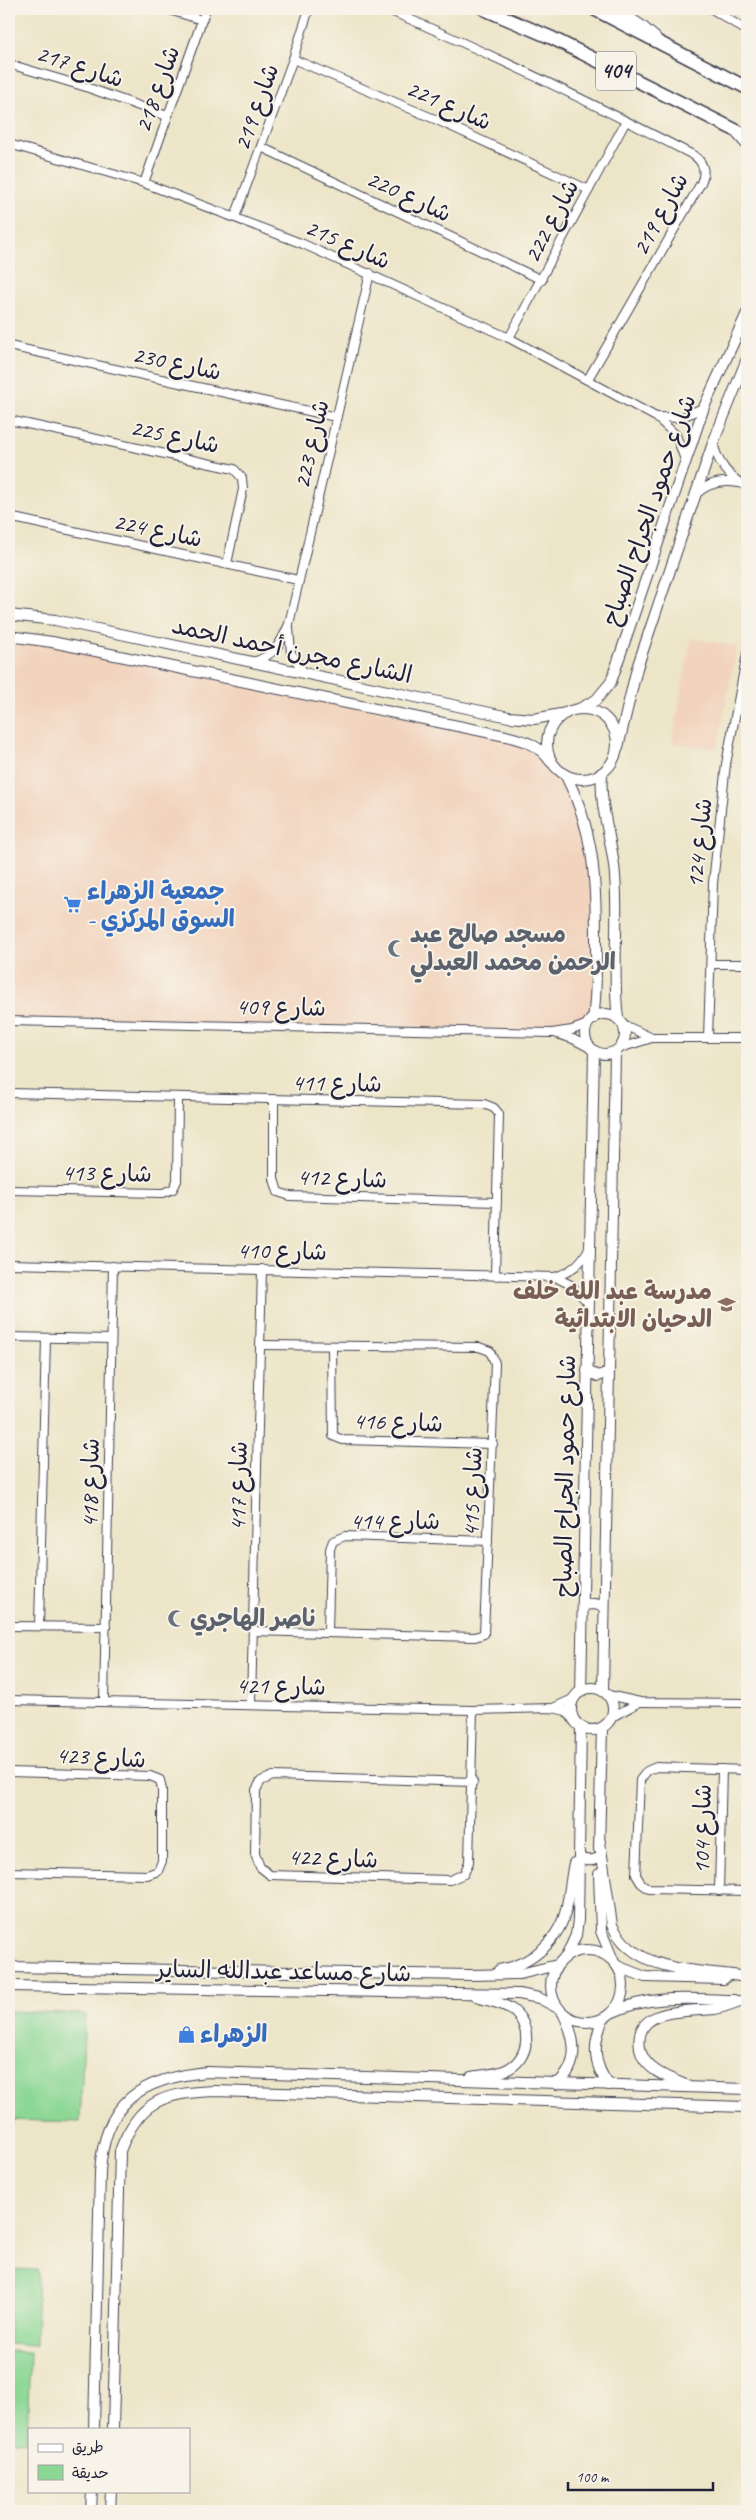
<svg xmlns="http://www.w3.org/2000/svg" width="756" height="2520" font-family="Caveat,'Playpen Sans Arabic',sans-serif">
<rect width="100%" height="100%" fill="#f7f3e8"/>
<filter id="ink" filterUnits="userSpaceOnUse"><feTurbulence type="fractalNoise" baseFrequency=".02" numOctaves="2"/><feDisplacementMap in="SourceGraphic" scale="10" xChannelSelector="R" yChannelSelector="G"/><feConvolveMatrix kernelMatrix="1 2 1 2 8 2 1 2 1" color-interpolation-filters="sRGB"/></filter>
<filter id="wash" filterUnits="userSpaceOnUse"><feTurbulence type="fractalNoise" baseFrequency=".0096" numOctaves="4" result="noise"/><feDisplacementMap in="SourceGraphic" scale="20" xChannelSelector="R" yChannelSelector="G"/><feGaussianBlur stdDeviation="1.12" result="paint"/><feColorMatrix in="noise" values="0 0 0 0 0 0 0 0 0 0 0 0 0 0 0 0 0 1.4 0 .05"/><feComposite in="paint" operator="in"/></filter>
<g filter="url(#wash)">
<rect width="100%" height="100%" fill="#ede5c8"/>
<!-- built -->
<g fill="#f2d4be">
<path d="M 9,636 L 521,740 L 566,776 L 596,874 L 593,1019 L 572,1030 L 122,1023 L 9,1017 Z"/>
<path d="M 691,638 L 737,646 L 717,749 L 672,743 Z"/>
</g>
<!-- green -->
<g fill="#8bd794" stroke="#567c68">
<path d="M 9,2011 L 85,2014 L 80,2122 L 9,2120 Z"/>
<path d="M 9,2269 L 38,2270 L 36,2345 L 9,2344 Z"/>
<path d="M 9,2351 L 30,2352 L 27,2441 L 9,2440 Z"/>
</g>
</g>
<g filter="url(#ink)">
<g fill="none" stroke-linecap="round" stroke-linejoin="round">
<defs>
<g id="minor">
<path d="M 166,9 L 202,20"/>
<path d="M 386,9 C 490,53 592,103 693,155 C 704,162 706,172 701,183 L 588,379"/>
<path d="M 712,9 L 747,31"/>
<path d="M 293,59 L 437,120 L 589,190"/>
<path d="M 9,64 L 86,87 L 167,116"/>
<path d="M 9,144 L 144,183 L 303,244 L 509,338 L 656,417 L 676,435 L 685,460"/>
<path d="M 261,147 L 542,280"/>
<path d="M 144,183 L 206,9"/>
<path d="M 235,217 L 293,59 L 309,9"/>
<path d="M 509,338 L 626,121"/>
<path d="M 9,346 L 336,417"/>
<path d="M 658,417 L 681,418 L 704,407"/>
<path d="M 9,420 L 234,469 L 242,478 L 243,489 L 227,564"/>
<path d="M 713,443 C 718,464 729,477 747,487"/>
<path d="M 696,494 C 708,483 723,480 739,483"/>
<path d="M 9,517 L 298,580"/>
<path d="M 289,628 L 291,653 L 305,674"/>
<path d="M 253,662 C 274,656 281,643 289,624 L 370,273"/>
<path d="M 711,964 L 747,964"/>
<path d="M 9,1021 L 552,1033 L 572,1030 L 588,1024"/>
<path d="M 622,1024 L 650,1037"/>
<path d="M 557,1034 L 573,1039 L 590,1048"/>
<path d="M 708,1038 L 713,883 L 726,764 L 747,654"/>
<path d="M 620,1048 L 652,1038 L 747,1038"/>
<path d="M 9,1093 L 484,1104 L 494,1108 L 499,1114 L 495,1276"/>
<path d="M 274,1101 L 274,1179 L 278,1192 L 290,1196 L 497,1202"/>
<path d="M 9,1190 L 163,1193 L 173,1189 L 177,1181 L 178,1098"/>
<path d="M 9,1264 L 555,1277 C 571,1272 582,1263 589,1248"/>
<path d="M 555,1277 L 573,1286 L 588,1303"/>
<path d="M 9,1337 L 111,1339"/>
<path d="M 332,1346 L 333,1436 L 343,1440 L 493,1444"/>
<path d="M 9,1626 L 106,1627"/>
<path d="M 39,1626 L 46,1338"/>
<path d="M 253,1631 L 475,1637 L 484,1634 L 495,1363 L 490,1351 L 479,1347 L 260,1345"/>
<path d="M 328,1632 L 330,1549 L 333,1541 L 345,1536 L 488,1541"/>
<path d="M 608,1695 L 640,1702 L 747,1703"/>
<path d="M 9,1700 L 473,1710 L 553,1708 L 566,1711 L 575,1722"/>
<path d="M 104,1701 L 113,1266"/>
<path d="M 251,1703 L 262,1269"/>
<path d="M 553,1708 L 575,1698"/>
<path d="M 612,1717 L 638,1703"/>
<path d="M 747,1770 L 656,1767 L 647,1771 L 640,1780 L 636,1875 L 641,1883 L 649,1889 L 747,1891"/>
<path d="M 9,1772 L 150,1776 L 160,1780 L 162,1790 L 162,1861 L 158,1871 L 147,1875 L 9,1872"/>
<path d="M 473,1782 L 273,1776 L 261,1781 L 256,1790 L 255,1854 L 260,1867 L 270,1875 L 450,1880 L 464,1874 L 469,1862 L 473,1710"/>
<path d="M 719,1891 L 722,1769"/>
</g>
<g id="tertiary">
<path d="M 616,9 L 642,26 L 656,38"/>
<path d="M 734,130 L 747,145"/>
<path d="M 9,615 L 55,620 L 509,717 L 534,719 L 566,713"/>
<path d="M 9,636 L 52,642 L 506,736 C 526,741 539,745 551,762"/>
<circle cx="582" cy="744" r="35"/>
<path d="M 579,709 L 596,700 L 611,682 L 704,407 L 747,313"/>
<path d="M 618,747 L 637,668 L 713,443 L 747,359"/>
<path d="M 602,774 C 599,809 613,841 615,876 C 619,924 612,972 618,1019"/>
<path d="M 566,776 C 594,830 596,879 596,939 C 596,966 597,992 593,1019"/>
<circle cx="605" cy="1034" r="20"/>
<path d="M 587,1371 L 598,1376 L 609,1372"/>
<path d="M 583,1605 L 594,1604 L 604,1606"/>
<circle cx="592" cy="1709" r="21"/>
<path d="M 603,1691 L 615,1052"/>
<path d="M 581,1692 L 594,1051"/>
<path d="M 600,1842 L 612,1925 C 636,1975 700,1969 747,1977"/>
<path d="M 599,1849 L 602,1728"/>
<path d="M 579,1857 C 586,1862 592,1861 599,1858"/>
<path d="M 599,1874 L 601,1931 L 613,1960"/>
<circle cx="587" cy="1986" r="36"/>
<path d="M 567,1955 L 576,1935 L 578,1920 L 581,1727"/>
<path d="M 617,1966 L 645,1977 L 724,1979"/>
<path d="M 9,1967 L 471,1975 L 520,1974 L 557,1965"/>
<path d="M 499,1970 C 532,1965 561,1939 567,1905 C 570,1891 571,1877 574,1863"/>
<path d="M 9,1986 L 519,1994 L 539,1998 L 556,2007"/>
<path d="M 613,2012 C 651,1994 693,1999 734,2000"/>
<path d="M 603,2019 C 593,2043 592,2064 609,2085"/>
<path d="M 471,2077 C 482,2075 495,2075 506,2070 C 531,2059 533,2024 511,2009 C 501,2002 488,2001 477,1997"/>
<path d="M 557,2084 C 580,2065 576,2040 564,2015"/>
<path d="M 686,2085 C 668,2078 643,2069 640,2048 C 633,2006 689,2012 715,2009 C 724,2007 732,2004 740,2001"/>
<path d="M 94,2429 L 100,2172 C 104,2102 141,2078 207,2072 L 747,2089"/>
<path d="M 113,2429 L 120,2151 C 139,2100 164,2093 215,2091 L 747,2107"/>
<path d="M 91,2511 L 92,2491"/>
<path d="M 110,2511 L 111,2491"/>
</g>
<g id="primary">
<path d="M 484,9 L 552,38 L 747,136"/>
<path d="M 594,9 L 747,88"/>
</g>
</defs>
<!-- minor casing -->
<use href="#minor" stroke="#403f50" stroke-width="10"/>
<!-- tertiary casing -->
<use href="#tertiary" stroke="#403f50" stroke-width="12"/>
<!-- primary casing -->
<use href="#primary" stroke="#403f50" stroke-width="15"/>
<!-- minor -->
<use href="#minor" stroke="#fff" stroke-width="8"/>
<!-- tertiary -->
<use href="#tertiary" stroke="#fff" stroke-width="10"/>
<!-- primary -->
<use href="#primary" stroke="#fff" stroke-width="12"/>
</g>
</g>
<!-- icons -->
<defs>
<symbol id="supermarket-bare" viewBox="-9 -9 18 18"><path d="M-6-5.5h2.5l.6 2H6L4.5 2H-2.5L-4.4-4H-6ZM-1.5 3.2a1.3 1.3 0 1 0 .1 0ZM3 3.2a1.3 1.3 0 1 0 .1 0Z" fill="#3f7fe0" stroke="#f7f3e8" stroke-width="2.5" paint-order="stroke"/></symbol>
<symbol id="mosque-bare" viewBox="-9 -9 18 18"><path d="M3.5-4.9A6 6 0 1 0 3.5 4.9A5 5 0 1 1 3.5-4.9Z" fill="#6b7280" stroke="#f7f3e8" stroke-width="2.5" paint-order="stroke"/></symbol>
<symbol id="school-bare" viewBox="-9 -9 18 18"><path d="M0-5L7-2L0 1L-7-2ZM-4 1L0 2.5L4 1V4Q0 6-4 4Z" fill="#8d6e63" stroke="#f7f3e8" stroke-width="2.5" paint-order="stroke"/></symbol>
<symbol id="shop-bare" viewBox="-9 -9 18 18"><path d="M-5-2.5h2.3a2.7 3.5 0 0 1 5.4 0H5L5.5 6h-11ZM-1.5-2.5h3a1.5 2.3 0 0 0-3 0Z" fill="#3f7fe0" stroke="#f7f3e8" stroke-width="2.5" paint-order="stroke"/></symbol>
</defs>
<g fill-rule="evenodd">
<use href="#supermarket-bare" x="60" y="892" width="25" height="25"/>
<use href="#mosque-bare" x="384" y="936" width="25" height="25"/>
<use href="#school-bare" x="714" y="1292" width="25" height="25"/>
<use href="#mosque-bare" x="164" y="1606" width="25" height="25"/>
<use href="#shop-bare" x="174" y="2022" width="25" height="25"/>
</g>
<g text-anchor="middle" dominant-baseline="central" stroke-width="4" stroke-linejoin="round" paint-order="stroke">
<!-- shield labels -->
<rect fill="#f7f3e8" stroke="#62616f" stroke-width="1" x="596" y="51.5" width="40" height="39" rx="4"/>
<g font-size="22" font-weight="bold" fill="#22223b">
<text x="616" y="71">404</text>
</g>
<!-- street labels -->
<g font-size="24" fill="#22223b" stroke="#f7f3e8">
<text transform="translate(80 66) rotate(18)">شارع 217</text>
<text transform="translate(157 89) rotate(-70)">شارع 218</text>
<text transform="translate(449 105) rotate(24)">شارع 221</text>
<text transform="translate(256 107) rotate(-70)">شارع 219</text>
<text transform="translate(409 196) rotate(25)">شارع 220</text>
<text transform="translate(660 214) rotate(-61)">شارع 219</text>
<text transform="translate(551 221) rotate(-62)">شارع 222</text>
<text transform="translate(348 244) rotate(24)">شارع 215</text>
<text transform="translate(177 363) rotate(12)">شارع 230</text>
<text transform="translate(175 436) rotate(12)">شارع 225</text>
<text transform="translate(311 444) rotate(-77)">شارع 223</text>
<text transform="translate(649 510) rotate(-71)">شارع حمود الجراح الصباح</text>
<text transform="translate(158 530) rotate(12)">شارع 224</text>
<text transform="translate(292 650) rotate(12)">الشارع مجرن أحمد الحمد</text>
<text transform="translate(699 843) rotate(-84)">شارع 124</text>
<text transform="translate(281 1007) rotate(1)">شارع 409</text>
<text transform="translate(337 1083) rotate(1)">شارع 411</text>
<text transform="translate(107 1173) rotate(1)">شارع 413</text>
<text transform="translate(342 1178) rotate(2)">شارع 412</text>
<text transform="translate(282 1251) rotate(1)">شارع 410</text>
<text transform="translate(398 1422) rotate(2)">شارع 416</text>
<text transform="translate(565 1476) rotate(-89)">شارع حمود الجراح الصباح</text>
<text transform="translate(90 1483) rotate(-89)">شارع 418</text>
<text transform="translate(238 1486) rotate(-89)">شارع 417</text>
<text transform="translate(472 1492) rotate(-88)">شارع 415</text>
<text x="395" y="1521">شارع 414</text>
<text transform="translate(281 1686) rotate(1)">شارع 421</text>
<text transform="translate(101 1757) rotate(3)">شارع 423</text>
<text transform="translate(702 1829) rotate(-89)">شارع 104</text>
<text transform="translate(333 1858) rotate(2)">شارع 422</text>
<text transform="translate(284 1971) rotate(1)">شارع مساعد عبدالله الساير</text>
</g>
<!-- shop labels -->
<g font-size="24" font-weight="bold" fill="#366cbe" stroke="#f7f3e8" text-anchor="start">
<text x="87" y="891">جمعية الزهراء<tspan x="87" dy="28">- السوق المركزي</tspan></text>
<text x="200" y="2034">الزهراء</text>
</g>
<!-- worship labels -->
<g font-size="24" font-weight="bold" fill="#5b616d" stroke="#f7f3e8" text-anchor="start">
<text x="410" y="934">مسجد صالح عبد<tspan x="410" dy="28">الرحمن محمد العبدلي</tspan></text>
<text x="190" y="1618">ناصر الهاجري</text>
</g>
<!-- education labels -->
<g font-size="24" font-weight="bold" fill="#785e54" stroke="#f7f3e8" text-anchor="end">
<text x="712" y="1291">مدرسة عبد الله خلف<tspan x="712" dy="28">الدحيان الابتدائية</tspan></text>
</g>
</g>
<!-- margin -->
<rect width="756" height="2520" fill="none" stroke="#f7f3e8" stroke-width="30"/>
<!-- legend -->
<rect x="28" y="2428" width="162" height="65" fill="#f7f3e8" stroke="#a29fa3"/>
<rect x="38" y="2444" width="25" height="8" fill="#ffffff" stroke="#a29fa3"/>
<text x="72" y="2452" font-size="15" fill="#22223b">طريق</text>
<rect x="38" y="2465" width="25" height="15" fill="#8bd794" stroke="#a29fa3"/>
<text x="72" y="2478" font-size="15" fill="#22223b">حديقة</text>
<!-- scale -->
<path d="M568 2482v8h145v-8" fill="none" stroke="#22223b" stroke-width="2.5"/>
<text x="576" y="2482" font-size="15" fill="#22223b" stroke="#f7f3e8" stroke-width="4" paint-order="stroke">100 m</text>
</svg>
